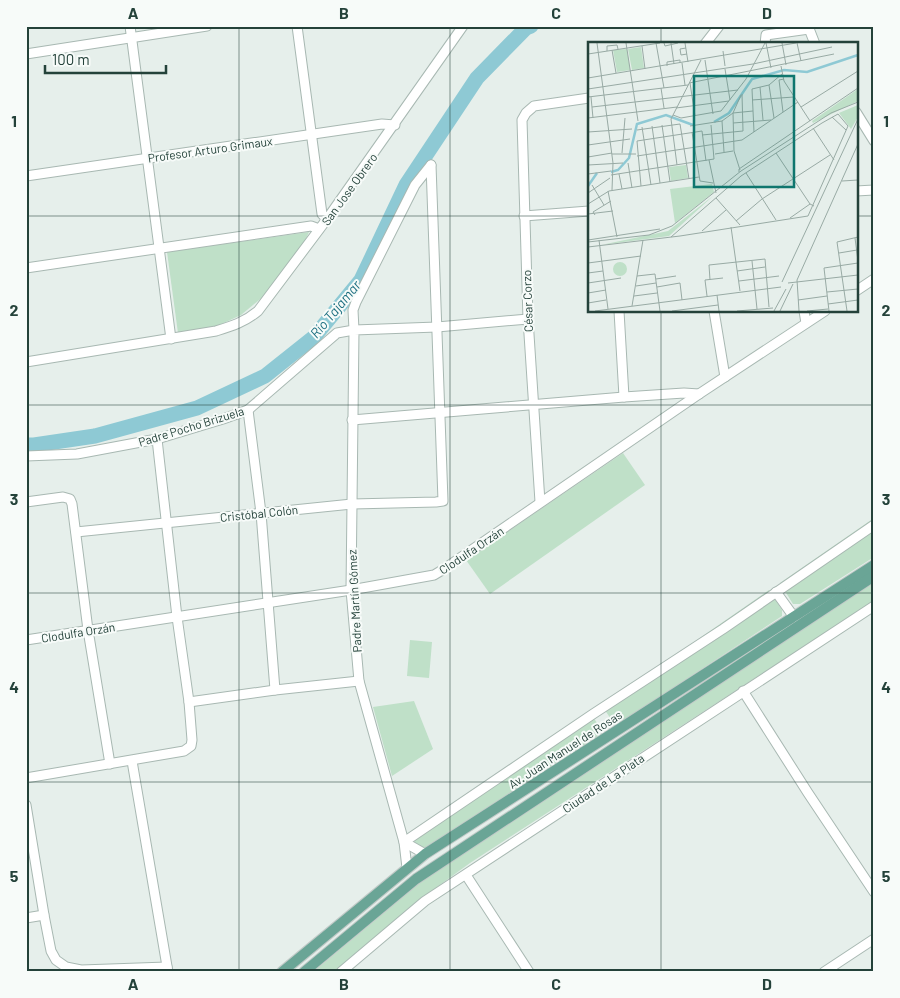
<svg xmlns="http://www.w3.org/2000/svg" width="900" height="998" font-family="Barlow,sans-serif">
<rect width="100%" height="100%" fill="#e6efeb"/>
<!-- green -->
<g fill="#bfe0c8">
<path d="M 309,232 L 304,243 L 264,296 L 241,315 L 215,327 L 178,333 L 167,252 Z"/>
<path d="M 623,453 L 645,485 L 490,594 L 466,560 Z"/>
<path d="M 874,518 L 874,557 L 800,604 L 793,604 L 780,583 Z"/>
<path d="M 874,582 L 874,601 L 470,863 L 422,898 L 336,972 L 313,972 L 428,876 Z"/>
<path d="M 769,590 L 782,610 L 782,616 L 623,721 L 613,722 L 602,706 Z"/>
<path d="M 410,640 L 432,642 L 429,678 L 407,676 Z"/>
<path d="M 414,701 L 433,749 L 392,776 L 373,707 Z"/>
<path d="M 591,714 L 601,729 L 600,735 L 424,851 L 417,847 L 412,837 Z"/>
</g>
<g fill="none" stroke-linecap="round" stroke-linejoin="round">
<!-- river -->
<path stroke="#8ec9d4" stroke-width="15" d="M 26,445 L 34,445 L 95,436 L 197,408 L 265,376 L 314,337 L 361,280 L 406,185 L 477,78 L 526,28 L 531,26"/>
<defs>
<g id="minor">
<path d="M 130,26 L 171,339"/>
<path d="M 297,26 L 322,214 L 327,219"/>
<path d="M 808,26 L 815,44"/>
<path d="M 705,44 L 719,26"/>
<path d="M 765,44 L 766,35 L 809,29"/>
<path d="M 26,54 L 207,26"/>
<path d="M 856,112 L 874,141"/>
<path d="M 26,176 L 382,124 L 395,125"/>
<path d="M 856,191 L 874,190"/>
<path d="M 524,216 L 589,211"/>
<path d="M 26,268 L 311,226 L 319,229"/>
<path d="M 856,291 L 874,279"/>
<path d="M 619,311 L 624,397"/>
<path d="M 714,311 L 725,377"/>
<path d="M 804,311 L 806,323"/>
<path d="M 26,362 L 216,331 C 232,326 245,322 258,311 L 327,219 L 463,26"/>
<path d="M 248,410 L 261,513 L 275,690"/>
<path d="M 352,420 L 624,397 L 684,393 L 699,394"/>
<path d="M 26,456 L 77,454 L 157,439 L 223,419 L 248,410 L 337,333 L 354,330 L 353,310 L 356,302 L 415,185 L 431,165"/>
<path d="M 26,502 L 63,497 L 70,499 L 72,504 L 88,630 L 110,764"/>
<path d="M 540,502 L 528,319 L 522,120 L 526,113 L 534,106 L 589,98"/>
<path d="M 76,532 L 352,504 L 436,502 L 443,501 L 431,165"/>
<path d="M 776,592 L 794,617"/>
<path d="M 26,640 L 351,590 L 434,575 L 444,569 L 699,394 L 825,311"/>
<path d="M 743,691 L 808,793 L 874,892"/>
<path d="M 189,702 L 275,690 L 359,681"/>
<path d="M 132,761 L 168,972"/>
<path d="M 26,778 L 184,751 L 191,746 L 192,740 L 189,702 L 177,617 L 157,439"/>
<path d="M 26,805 L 44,915 L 51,951 L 56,960 L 66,967 L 81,970 L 167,967"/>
<path d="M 425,854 L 404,842 L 359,681 L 351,590 L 354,330 L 437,327 L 528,319"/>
<path d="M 407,868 L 404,842 L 593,714 L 723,629 L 874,525"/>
<path d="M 466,875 L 529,972"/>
<path d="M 26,918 L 44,915"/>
<path d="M 341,972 L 425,901 L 874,606"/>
<path d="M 824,972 L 874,939"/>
</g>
<g id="major">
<path d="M 282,972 L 425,854 L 874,565"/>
<path d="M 304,972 L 416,879 L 874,576"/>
</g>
</defs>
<!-- minor casing -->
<use href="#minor" stroke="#a8b8b2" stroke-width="11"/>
<!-- major casing -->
<use href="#major" stroke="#c2cac8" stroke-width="12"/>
<!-- minor -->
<use href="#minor" stroke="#fff" stroke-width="9"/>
<!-- major -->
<use href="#major" stroke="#6aa596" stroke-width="10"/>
</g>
<!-- grid -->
<path fill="none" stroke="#24423a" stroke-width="1" stroke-opacity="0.55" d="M 239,26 L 239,972M 450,26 L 450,972M 661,26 L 661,44M 26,216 L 589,216M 856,216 L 874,216M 661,311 L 661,972M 26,405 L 874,405M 26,593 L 874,593M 26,782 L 874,782"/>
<g text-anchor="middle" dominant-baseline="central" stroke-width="4" stroke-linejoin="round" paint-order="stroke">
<!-- street labels -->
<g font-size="12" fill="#24423a" stroke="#f7fbf9">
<text transform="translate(210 149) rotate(-8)">Profesor Arturo Grimaux</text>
<text transform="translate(349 189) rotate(-54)">San Jose Obrero</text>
<text transform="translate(527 301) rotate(-92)">César Corzo</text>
<text transform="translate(191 426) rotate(-17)">Padre Pocho Brizuela</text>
<text transform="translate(259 513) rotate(-6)">Cristóbal Colón</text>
<text transform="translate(471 550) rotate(-34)">Clodulfa Orzán</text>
<text transform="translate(354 601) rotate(-93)">Padre Martín Gómez</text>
<text transform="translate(78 632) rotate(-9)">Clodulfa Orzán</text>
<text transform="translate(565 749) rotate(-33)">Av. Juan Manuel de Rosas</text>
<text transform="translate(603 783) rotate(-34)">Ciudad de La Plata</text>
</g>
<!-- water labels -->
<g font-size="14" font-style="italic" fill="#1c6f80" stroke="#f7fbf9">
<text transform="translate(335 309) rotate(-50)">Río Tajamar</text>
</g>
</g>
<!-- overview -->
<g transform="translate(588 42)">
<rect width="270" height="270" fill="#e6efeb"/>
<path d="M 53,5 L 56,26 L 44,28 L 40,7 ZM 39,7 L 42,28 L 29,30 L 25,8 ZM 270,47 L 270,59 L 225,81 L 224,79 ZM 270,63 L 270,75 L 263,87 L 251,71 L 246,73 ZM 98,123 L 100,136 L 83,139 L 81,125 ZM 124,142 L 126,150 L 87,181 L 82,147 ZM 125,154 L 81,194 L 13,203 L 80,189 ZM25 227a7 7 0 1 1 14 0a7 7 0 1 1-14 0Z" fill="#bfe0c8"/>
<path fill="none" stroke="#8ec9d4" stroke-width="2.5" d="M 126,80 L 141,71 L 164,37 L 196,28 L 219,30 L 270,13M 23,130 L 30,128 L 41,116 L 49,82 L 78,73 L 105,83M 0,144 L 9,131"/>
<path fill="none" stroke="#98aaa4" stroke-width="1" d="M 9,1 L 25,121 L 24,148M 38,1 L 50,79M 68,1 L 76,46M 76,1 L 77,4 L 90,1M 83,1 L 86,22M 97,1 L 100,20M 178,1 L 183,26M 194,1 L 198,23M 209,1 L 213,19M 54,4 L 57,27M 98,6 L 92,7 L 93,13 L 99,12M 24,8 L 28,31M 19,9 L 19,4 L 29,3 L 30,7M 135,9 L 137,24M 0,12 L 72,1M 117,18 L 125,72M 94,21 L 97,43M 79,24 L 79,20 L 92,18 L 92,21M 193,24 L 196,39 L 222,79M 137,27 L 142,58M 0,36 L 208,1M 101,41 L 246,12M 102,41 L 107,74M 181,43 L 186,76M 172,45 L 175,78M 73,46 L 76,66M 0,47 L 165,22 L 244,5M 0,55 L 100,43M 3,55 L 5,76M 164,58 L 206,55M 4,65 L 150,48M 213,65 L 270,29M 88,66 L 141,59M 195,70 L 191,38 L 196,37M 85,73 L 93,76 L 133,69 L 158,37 L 177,1M 244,75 L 258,88M 0,76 L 89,65M 134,79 L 136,110M 145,81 L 183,78M 74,83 L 82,140M 64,84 L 72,141M 102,84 L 134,79 L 145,71 L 153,53M 54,85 L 63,143M 225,86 L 246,118M 49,88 L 92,82 L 101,137M 0,90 L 44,87M 104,90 L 112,139 L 125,141M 166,90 L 164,47 L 181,43 L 194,32M 114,93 L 155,89 L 154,52M 0,103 L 42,97M 34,111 L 37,76M 188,111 L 222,162 L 226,164M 24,112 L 48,112M 127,112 L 145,109M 49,114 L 154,98 L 210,60M 0,115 L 24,111M 121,118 L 128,151M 40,121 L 44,146M 0,123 L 35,121M 89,123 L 83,77 L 113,18M 152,128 L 146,109 L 145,71 L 165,69M 151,130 L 151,127 L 270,46M 158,131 L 188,178M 0,132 L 23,129M 31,132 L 34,147M 23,133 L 126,117 L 123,83M 254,139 L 270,138M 4,143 L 16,163M 53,144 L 49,99 L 114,89 L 118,119M 20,149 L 29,195M 0,151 L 22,136M 128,156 L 152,183M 0,162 L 21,149 L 111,135M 0,172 L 25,169M 7,173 L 5,170 L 23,159M 202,176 L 222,162M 148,179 L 174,157 L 242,113M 143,185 L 152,249M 114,189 L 138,168M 267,196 L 270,219M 0,198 L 72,187M 11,198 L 20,267M 0,200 L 61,193 L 84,184 L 153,129 L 243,71 L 270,60M 0,205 L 92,194 L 220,174 L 260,84 L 250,72 L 234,81 L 153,134 L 83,195M 251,211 L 269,208M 164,219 L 169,267M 0,221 L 53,214M 149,229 L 177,225M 0,231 L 15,229M 49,234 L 67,232 L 72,269M 68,237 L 88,234M 122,238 L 121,223 L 177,217 L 181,265M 151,239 L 191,234M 194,240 L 270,77M 0,241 L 33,236M 200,241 L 270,233M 48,244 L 68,241M 69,245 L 92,241 L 94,258M 239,250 L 270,247M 0,251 L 18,248M 129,253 L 131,269M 46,254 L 69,251M 119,254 L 117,238 L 135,236M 210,258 L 239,254M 0,261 L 18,258M 240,262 L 270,258M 44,264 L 55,198M 7,269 L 193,245M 84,269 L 130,263M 149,269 L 185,266M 186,269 L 198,247M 192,269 L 205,242M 211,269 L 209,238 L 270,102M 219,269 L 240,267M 241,269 L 236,226 L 270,221M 259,269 L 249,200 L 270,195"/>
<path fill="#0f766e" fill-opacity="0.15" stroke="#0f766e" stroke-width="2.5" d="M 106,34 L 206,34 L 206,145 L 106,145 Z"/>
<rect width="270" height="270" fill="none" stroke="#24423a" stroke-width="2.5"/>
</g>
<!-- border -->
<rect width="900" height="998" fill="none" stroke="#f7fbf9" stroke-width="55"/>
<!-- scale -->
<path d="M45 65v8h121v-8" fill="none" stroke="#24423a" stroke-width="2.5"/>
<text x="52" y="65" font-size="15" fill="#24423a" stroke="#f7fbf9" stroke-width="4" paint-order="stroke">100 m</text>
<rect x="28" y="28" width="844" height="942" fill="none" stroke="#24423a" stroke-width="2"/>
<g font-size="16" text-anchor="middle" font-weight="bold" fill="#24423a">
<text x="133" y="19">A</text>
<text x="344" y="19">B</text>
<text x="556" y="19">C</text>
<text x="767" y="19">D</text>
<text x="14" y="127">1</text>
<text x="886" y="127">1</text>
<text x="14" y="316">2</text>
<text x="886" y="316">2</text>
<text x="14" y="505">3</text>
<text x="886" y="505">3</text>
<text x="14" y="693">4</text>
<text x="886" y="693">4</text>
<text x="14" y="882">5</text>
<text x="886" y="882">5</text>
<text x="133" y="990">A</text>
<text x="344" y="990">B</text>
<text x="556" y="990">C</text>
<text x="767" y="990">D</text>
</g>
</svg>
